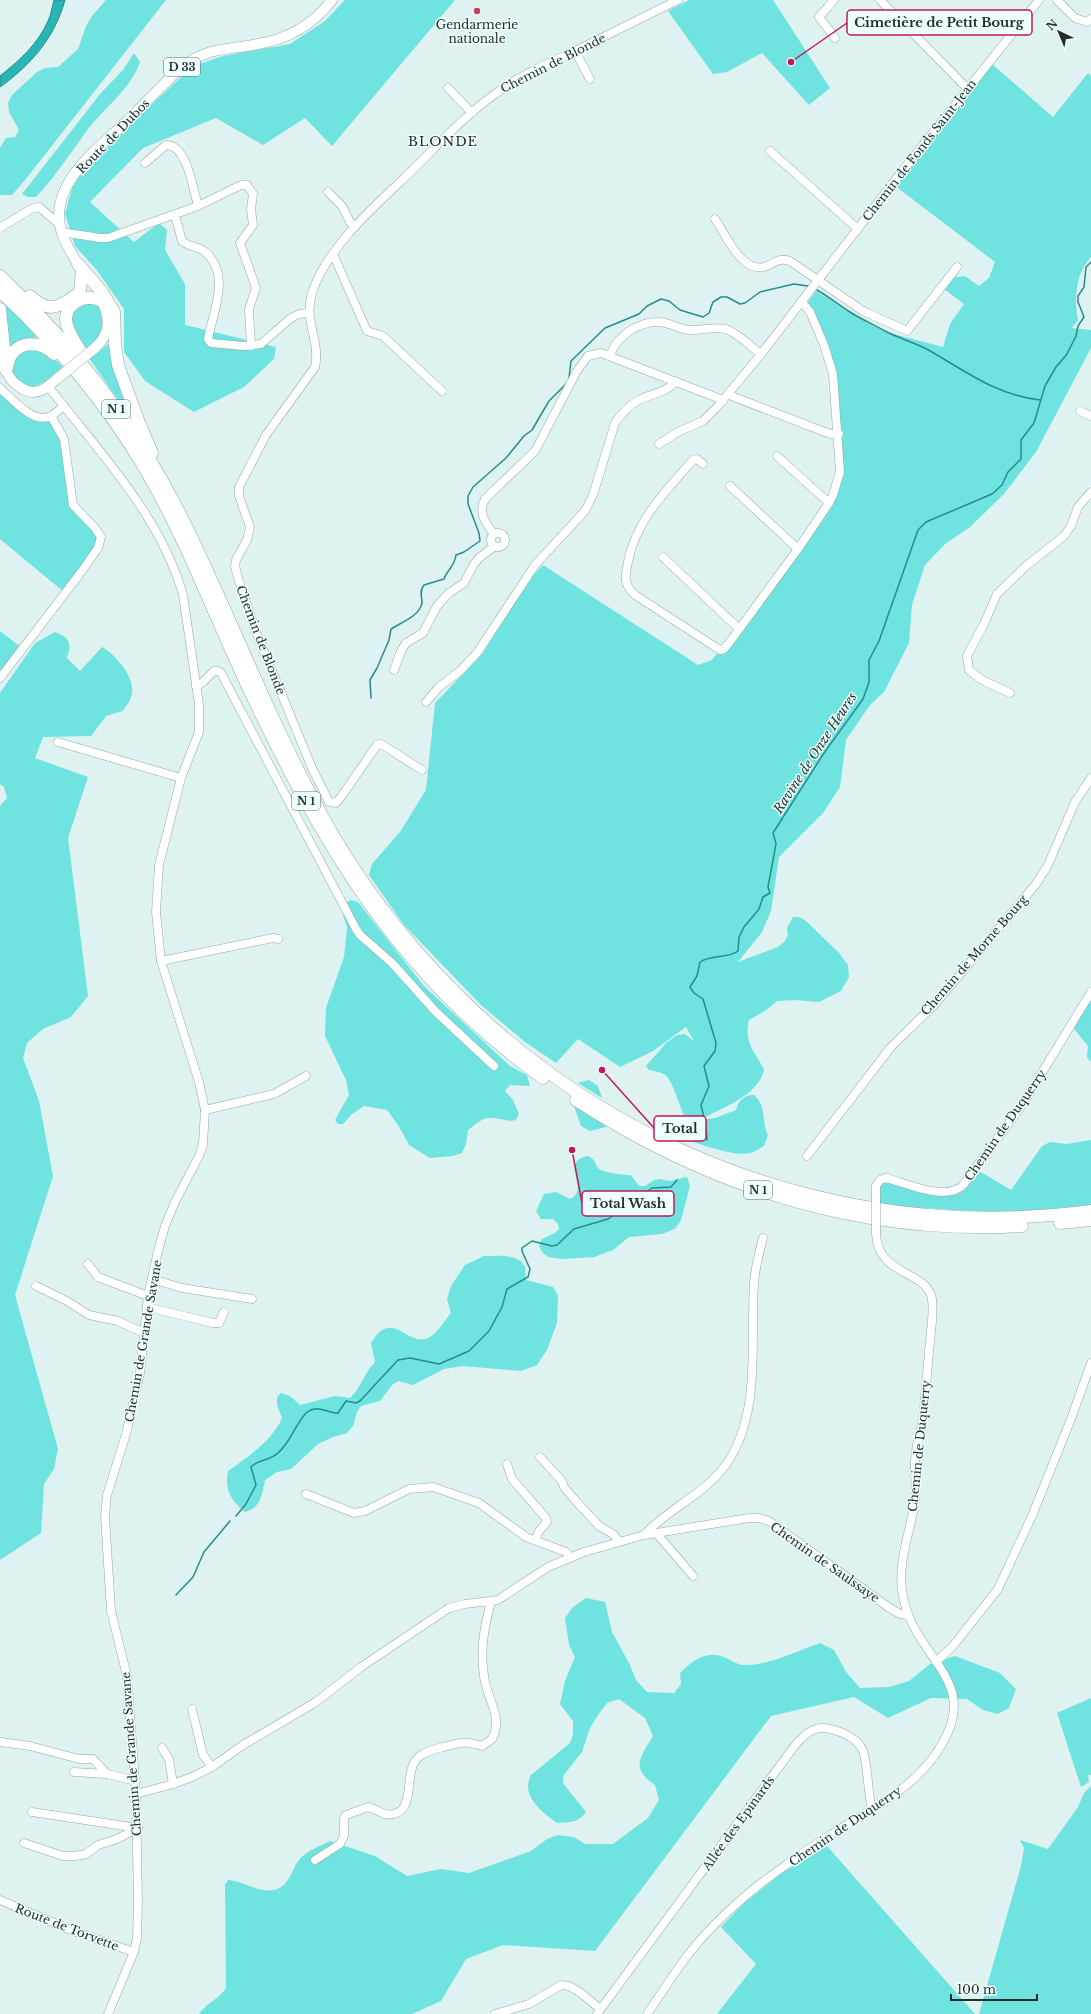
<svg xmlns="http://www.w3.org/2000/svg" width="1091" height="2014" font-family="'Libre Baskerville',serif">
<rect width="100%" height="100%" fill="#ddf2f1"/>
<!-- green -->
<g fill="#6fe3df">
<path d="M 106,0 L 166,0 L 25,180 L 12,195 L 0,195 L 0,148 L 6,138 L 15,137 L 19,130 L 9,112 L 8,103 L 12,95 L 37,72 L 45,68 L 58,67 L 78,49 L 86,26 L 92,16 Z"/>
<path d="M 345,0 L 455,0 L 332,146 L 305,118 L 263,145 L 216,118 L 143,148 L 90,202 L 134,242 L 159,223 L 167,230 L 165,250 L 185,284 L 185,325 L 276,347 L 274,359 L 244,387 L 194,412 L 145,381 L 124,352 L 124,309 L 96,269 L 75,246 L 65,214 L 72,188 L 86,166 L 193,66 L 223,56 L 290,44 L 325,21 Z"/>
<path d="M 689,0 L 773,0 L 830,88 L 809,105 L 762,53 L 727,72 L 713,74 L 668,11 Z"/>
<path d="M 134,53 L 140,62 C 131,89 105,107 88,129 C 71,152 56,176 36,197 L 28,197 L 22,194 L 101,93 L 123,70 Z"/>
<path d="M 992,64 L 1053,117 L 1088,73 L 1091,76 L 1091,257 C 1075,274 1074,299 1078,320 L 1072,328 L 1091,330 L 1091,348 L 1036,452 L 1004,494 L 970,527 L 945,544 L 925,565 L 912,605 L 909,643 L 884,692 L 870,705 L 846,740 L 840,787 L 823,813 L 779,857 L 771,911 L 762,932 L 738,962 L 778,947 L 785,941 L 788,935 L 787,928 L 793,917 L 799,917 L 806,921 L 839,953 L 848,965 L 849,977 L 841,991 L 819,1002 L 794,1000 L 777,1001 L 765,1011 L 749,1020 C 744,1043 754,1051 764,1069 C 760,1095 721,1108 700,1120 L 715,1118 L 736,1110 C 739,1100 744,1095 754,1095 C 767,1106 761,1121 768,1135 L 764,1146 C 760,1148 755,1152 750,1153 C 733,1158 685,1139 668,1132 L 666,1127 L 672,1119 L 684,1115 C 679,1105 673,1081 665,1075 C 661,1072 653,1071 649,1070 L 646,1066 L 666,1043 L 677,1035 L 685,1034 L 694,1041 L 686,1027 L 653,1051 L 620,1067 L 578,1039 L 556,1063 L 525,1042 L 481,1005 L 404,925 L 369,875 L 372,864 L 400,832 L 426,790 L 435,703 L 483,653 L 527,582 L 543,565 L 698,665 L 712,660 L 798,549 L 839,480 L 833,374 L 805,306 L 816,291 L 869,324 L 886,332 L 943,347 L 950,324 L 964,304 L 944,289 L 955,277 L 965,276 L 979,286 L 989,278 L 995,262 L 894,185 Z"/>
<path d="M 4,300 L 37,337 L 31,339 L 9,352 L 6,311 L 2,301 Z"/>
<path d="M 81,301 L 98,304 C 108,327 103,335 84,350 L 72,328 L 71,312 Z"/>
<path d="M 111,342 L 137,427 L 89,358 Z"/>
<path d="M 27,348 L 48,352 L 63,367 C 44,383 28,400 11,370 L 17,355 Z"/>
<path d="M 0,389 L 25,410 L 47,417 L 60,430 L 71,499 L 101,537 L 64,592 L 0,539 Z"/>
<path d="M 0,631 L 22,648 L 0,673 Z"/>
<path d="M 55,632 C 70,638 72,643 67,658 L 80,671 L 102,647 C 116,655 135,677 132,694 C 131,700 126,706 123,711 L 106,716 L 91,736 L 43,737 L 35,758 L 88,777 L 68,838 L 88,996 L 71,1017 L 43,1029 L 27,1043 L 23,1058 L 39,1101 L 53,1176 L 15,1295 L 58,1449 L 54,1469 L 44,1484 L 41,1533 L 0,1560 L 0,806 L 7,798 L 4,787 L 0,784 L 0,693 L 35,643 Z"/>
<path d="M 351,900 L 358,902 L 424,986 L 510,1066 L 527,1075 L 530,1086 L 510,1085 L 505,1091 L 513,1100 L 519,1114 L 516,1120 C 505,1123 495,1115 484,1119 C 479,1121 473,1126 468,1130 L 466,1144 L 462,1153 L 453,1156 L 430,1158 L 409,1145 L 398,1125 L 387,1110 L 364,1106 L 352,1114 L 343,1124 L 338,1124 L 335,1120 L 349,1095 L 346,1080 L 325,1036 L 326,1008 L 344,957 L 347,927 L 343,915 L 347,902 Z"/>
<path d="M 1091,992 L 1091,1062 L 1087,1057 L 1088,1046 L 1071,1025 Z"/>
<path d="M 589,1080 L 598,1086 L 602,1098 L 578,1083 Z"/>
<path d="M 574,1106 L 603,1124 L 606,1127 L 590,1131 L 581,1126 Z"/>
<path d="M 1091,1140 L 1091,1206 L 998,1213 L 880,1205 L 880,1185 L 885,1181 C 905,1186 939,1200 958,1194 C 966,1191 974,1177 979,1171 L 1011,1190 L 1042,1146 L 1050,1142 L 1067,1144 Z"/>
<path d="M 588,1156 C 595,1159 594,1162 598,1168 C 603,1173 624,1175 631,1175 L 639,1186 L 645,1186 L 654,1180 L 660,1179 L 670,1181 L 687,1177 L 690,1186 L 681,1220 L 676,1228 L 662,1234 L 629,1237 L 613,1250 L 594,1257 L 562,1259 L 548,1257 L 542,1252 L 539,1246 L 542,1239 L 555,1233 L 559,1229 L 558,1224 L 553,1219 L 541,1219 L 536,1211 L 544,1194 L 556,1192 L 570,1199 C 592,1189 558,1161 588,1156 Z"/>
<path d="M 484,1256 C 496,1256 519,1253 525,1267 C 526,1271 525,1276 526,1280 L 553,1287 L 558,1296 L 557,1323 L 547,1350 L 537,1365 L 521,1371 L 463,1366 L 444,1369 L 413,1385 L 399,1381 L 393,1384 L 380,1401 L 361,1406 L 357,1412 L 353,1426 L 347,1433 L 333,1437 L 318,1444 L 291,1469 L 277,1472 L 265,1480 C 262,1494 261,1508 245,1512 C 231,1501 224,1489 228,1471 C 248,1457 272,1441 282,1418 L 277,1405 L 277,1397 L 281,1393 L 290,1396 L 300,1405 L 335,1396 L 350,1398 C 361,1388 364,1373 375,1362 L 371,1343 C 393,1306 408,1350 430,1337 C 438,1332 445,1320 451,1313 L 447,1299 L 451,1286 L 465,1265 Z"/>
<path d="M 586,1598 L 605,1602 L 612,1632 L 630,1665 L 636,1680 L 647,1692 L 674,1693 L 681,1684 L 680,1673 C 693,1660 708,1649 726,1658 C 731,1660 738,1665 743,1665 C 768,1666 797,1651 820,1643 L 834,1650 L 846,1672 L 860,1688 L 889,1687 L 909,1681 L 930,1664 L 955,1656 L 1000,1673 L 1016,1689 L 1009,1708 L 998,1714 L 983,1710 L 967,1699 L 931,1698 L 888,1718 L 854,1697 L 771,1716 L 595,1951 L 503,1945 L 466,1959 L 441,2001 L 412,2014 L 199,2014 C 206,2003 217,2001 226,1988 L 225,1885 L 228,1880 C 243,1881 260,1893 274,1890 C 290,1886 290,1872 299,1860 C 306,1851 320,1846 330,1841 L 375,1856 L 407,1876 L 441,1869 L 469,1873 L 531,1851 L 547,1839 L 558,1835 L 574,1837 L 585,1844 L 613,1844 L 648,1818 L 659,1800 L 655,1785 C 630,1768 640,1758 653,1736 L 645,1718 L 619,1699 L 607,1703 L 598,1715 L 590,1728 L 582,1752 L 563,1776 L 563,1783 L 586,1812 C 579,1823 569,1822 557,1823 C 542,1812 520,1796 531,1775 L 570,1743 L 573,1734 L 573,1721 L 560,1704 L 565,1681 L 575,1657 L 569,1645 L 565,1618 L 573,1607 Z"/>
<path d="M 1091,1698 L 1091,1775 L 1088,1775 L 1089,1782 L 1081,1787 L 1057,1713 Z"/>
<path d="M 1091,1786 L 1091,2014 L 979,2014 L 1021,1866 L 1024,1848 L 1020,1840 L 1048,1849 L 1078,1807 L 1084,1793 Z"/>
<path d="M 827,1846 L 975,2014 L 717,2014 L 756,1964 L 721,1927 L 744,1903 L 782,1873 Z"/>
</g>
<!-- water -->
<path fill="#29b5b3" stroke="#288c8a" d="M 54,0 L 65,0 C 55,37 31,65 0,87 L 0,76 C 19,61 38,44 48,21 C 51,15 52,7 54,0 Z"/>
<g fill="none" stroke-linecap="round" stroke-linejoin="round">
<!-- stream -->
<g stroke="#288c8a" stroke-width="1.5">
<path d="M 817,290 C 829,297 839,305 850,312 C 861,319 874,325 885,331 C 900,339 917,343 932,352 C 968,373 997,395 1040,400"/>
<path d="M 569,378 L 571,361 L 605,328 L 639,314 L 647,306 L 661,299 L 669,301 L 680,310 L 703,317 L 709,313 L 713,302 L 721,297 L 727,297 L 740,304 L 745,303 L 760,292 L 794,284 L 808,286"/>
<path d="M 371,698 L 370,680 L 377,668 L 389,640 L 391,629 C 400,623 420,616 422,603 C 422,597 419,591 424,585 L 444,579 C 447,570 455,566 456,555 L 464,552 L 480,541 L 479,533 L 468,504 L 468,496 L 473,487 L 506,458 L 524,436 L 532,430 L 549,401 L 567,383"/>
<path d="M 707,1140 L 706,1126 L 701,1105 L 709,1086 L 704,1066 L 715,1051 L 716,1043 L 703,999 L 694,993 L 690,987 L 697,976 L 700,962 C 712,954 728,959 738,951 L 739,937 L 744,927 L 759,909 L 763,897 L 770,893 L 768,887 L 776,844 L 773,833 L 824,753 L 863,699 L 869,682 L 869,660 L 879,641 L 918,530 L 926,522 L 992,494 L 1002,485 L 1008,472 L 1021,459 L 1021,440 L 1034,423 L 1045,386 L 1056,367 L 1067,354 L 1076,336 L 1078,326 L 1084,317 L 1078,302 L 1078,296 L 1084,287 L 1086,267 L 1091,262"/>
<path d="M 236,1516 L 246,1504 L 256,1485 L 251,1467 C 258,1459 270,1461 278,1453 C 291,1442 295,1424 307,1412 C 319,1404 326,1413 338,1413 L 346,1401 L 356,1403 L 360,1401 L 398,1360 L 410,1358 L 439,1364 L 469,1351 L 489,1331 L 502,1307 L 507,1289 L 528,1277 L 530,1269 L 522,1251 L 522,1248 L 532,1241 L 552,1246 L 557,1245 L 574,1229 L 608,1219 L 652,1188 L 671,1187 L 677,1180"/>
<path d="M 176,1595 L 193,1577 L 204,1552 L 230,1521"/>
</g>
<defs>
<g id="minor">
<path d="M 834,0 L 819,17 L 835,38"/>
<path d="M 880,0 L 967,88"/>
<path d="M 1057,0 L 1075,18 L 1087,22 L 1091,19"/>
<path d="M 575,51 L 590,79"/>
<path d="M 448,88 L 472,113"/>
<path d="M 770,151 L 858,229"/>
<path d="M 145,163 L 166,145 C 187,144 193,189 198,206"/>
<path d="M 328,192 L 342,206 L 350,222 L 354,226"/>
<path d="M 175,215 L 182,241 C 188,247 198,246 204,251 C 232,273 213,312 208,339 L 211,343 L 244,346 L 261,344 L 291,318 L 299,314 L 308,313"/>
<path d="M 715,219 C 725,233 741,273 764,267 C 775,264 776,257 790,261 L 863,311 L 907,331 L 957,267"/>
<path d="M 0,228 L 31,209 L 39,207 L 60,225"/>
<path d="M 61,232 L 100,238 L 108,238 L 198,206 L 241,185 L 247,185 L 253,194 L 251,209 L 253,225 L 240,243 L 256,288 L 249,309 L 251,346"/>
<path d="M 333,254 L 367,331 L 383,336 L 442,391"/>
<path d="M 610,356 C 616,336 639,321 660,322 C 670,323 679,329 689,330 C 701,331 714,326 726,329 C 739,334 750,346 761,354"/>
<path d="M 48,386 C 98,451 160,514 183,595 L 199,704 L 199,732 L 181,778 L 159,865 L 156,912 L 161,961 L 199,1082 L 205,1110 L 203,1144 L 200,1154 L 175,1202 L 165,1226 L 158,1251 L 148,1296 L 140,1373 L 126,1434 L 107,1495 L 105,1516 L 111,1611 L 127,1676 L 136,1794 L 138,1902 L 137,1938 L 134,1952 L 108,2014"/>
<path d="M 0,388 C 12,399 34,425 51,416 C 56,413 60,409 64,406"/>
<path d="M 728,394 L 734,397 L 830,434 L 839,434"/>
<path d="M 1080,411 L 1091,416"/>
<path d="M 659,444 L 678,432 L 703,421 L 718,406 L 761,354 L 903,170 L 1039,0"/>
<path d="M 777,456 L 829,503 L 833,495 L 840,472 L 833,374 L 824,345 L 810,312 L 801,301"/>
<path d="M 703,464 L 697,459 L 693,460 C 666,491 636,520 628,562 C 625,577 623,584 635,595 L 720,650 L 724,649 L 732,639 L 798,549 L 829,503"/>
<path d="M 730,486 L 798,549"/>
<circle cx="498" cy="540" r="7"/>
<path d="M 494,534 C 485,523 478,512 485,499 L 535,451 L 577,371 L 588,356 L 601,353 L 723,400"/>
<path d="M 663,557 L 739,629"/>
<path d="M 394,670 L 401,651 L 406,643 L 423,633 L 437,606 L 449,593 L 464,583 L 474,564 L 480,557 L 495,546"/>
<path d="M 0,678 L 82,571 L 98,548 L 101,537 L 95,528 L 73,505 L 64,439 L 51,416"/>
<path d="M 196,686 L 202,683 L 214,671 L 218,671 L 221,673 L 356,929 L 360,935 L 392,963 L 436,1012 L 494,1066"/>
<path d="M 1010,693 L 982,680 L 969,670 L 967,656 L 984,624 L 997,594 L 1026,566 L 1064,536 L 1071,526 L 1078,507 L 1091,492"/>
<path d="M 426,702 L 439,687 L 460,671 L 477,653 L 535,565 L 585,511 L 593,495 L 615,423 C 621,414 627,407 637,401 C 648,394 668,393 675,381"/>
<path d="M 58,742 L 181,778"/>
<path d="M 422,770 L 381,744 L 377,745 L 341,797 L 336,803 L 329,802 L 312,768 L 256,632 L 238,578 L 235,566 L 236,560 L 247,540 L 250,527 L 239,496 L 239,487 L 266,435 L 315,367 C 321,339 302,320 313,290 C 327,250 369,211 399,183 C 431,153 460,119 495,94 C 520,75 549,63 577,50 C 611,33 644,17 678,0"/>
<path d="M 161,961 L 273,938 L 278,939"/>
<path d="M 205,1110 L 274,1094 L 306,1076"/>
<path d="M 807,1156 L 891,1047 L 935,1004 L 1036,884 L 1048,865 L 1075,802 L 1091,778"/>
<path d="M 876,1201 L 876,1186 L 880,1180 L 886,1178 C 906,1183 946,1202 963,1185 L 1023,1104 L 1091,992"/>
<path d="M 88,1264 L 98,1277 L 148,1296"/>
<path d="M 152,1279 L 182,1288 L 252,1299"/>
<path d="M 36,1286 L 67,1301 L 89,1315 L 118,1321 L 144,1333"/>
<path d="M 147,1307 L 213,1323 L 219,1323 L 224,1312"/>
<path d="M 540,1457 L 562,1481 L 564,1487 L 574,1499 L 599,1526 L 613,1534 L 619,1541"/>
<path d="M 507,1464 L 512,1479 L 546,1518 L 547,1522 L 539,1531 L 535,1540"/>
<path d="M 306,1494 L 354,1513 L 365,1511 L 409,1489 L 433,1487 L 479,1503 L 526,1537 L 566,1552 L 570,1557"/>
<path d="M 657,1534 L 693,1576"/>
<path d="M 644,1535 C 668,1509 703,1495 725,1466 C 762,1415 750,1343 754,1283 C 755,1268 759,1253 763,1238"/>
<path d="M 936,1662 L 953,1646 L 998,1589 L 1032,1516 L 1071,1419 L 1091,1363"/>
<path d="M 192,1709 L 203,1755 L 212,1767"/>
<path d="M 0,1742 L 30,1746 L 79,1759 L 93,1759 L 107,1774 L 136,1781"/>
<path d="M 162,1748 L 169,1759 L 173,1784"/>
<path d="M 74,1772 L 107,1774"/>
<path d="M 136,1794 L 173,1784 L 192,1777 L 212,1767 L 243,1745 L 316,1702 L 361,1667 L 449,1608 L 465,1604 L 498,1600 L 548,1567 L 584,1552 L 644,1535 L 749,1518 L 759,1518 L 769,1521 L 888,1607 L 900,1614 L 908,1615"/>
<path d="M 32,1812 L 138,1828"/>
<path d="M 24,1843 L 63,1856 L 75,1856 L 86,1854 L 98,1845 L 117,1839 L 138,1828"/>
<path d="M 315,1860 L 340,1844 L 344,1836 L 344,1819 L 346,1815 L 368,1807 C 377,1809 384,1817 394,1814 C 417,1809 402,1768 420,1756 C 427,1751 435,1749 443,1747 C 463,1743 461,1740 482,1746 L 492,1739 C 504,1718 486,1697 484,1676 C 480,1650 484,1627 491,1602"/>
<path d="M 0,1900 L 73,1931 L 134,1952"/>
<path d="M 495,2014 L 529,2004 L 561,1985 L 569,1986 L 581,1993 L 599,2008"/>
<path d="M 597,2014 L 776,1771 C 787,1758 799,1734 816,1729 C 824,1726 835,1730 843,1733 C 851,1737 860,1742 863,1751 C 869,1770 867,1791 872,1809"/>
<path d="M 647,2014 C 662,1993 675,1971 691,1951 C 711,1926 743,1896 768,1878 C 789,1863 810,1847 832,1834 C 866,1812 906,1793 932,1759 C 992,1679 911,1663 902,1590 C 898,1558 911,1531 915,1500 C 917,1484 913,1468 916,1452 C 917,1442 920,1433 922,1424 C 926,1397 927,1369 930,1342 C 931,1328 934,1313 932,1299 C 928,1270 877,1277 876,1233"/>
</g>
<g id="major">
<path d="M 81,270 C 72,253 60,238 59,217 C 58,177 100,147 126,122 C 144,104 162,86 180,68 C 209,46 225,51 258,44 C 288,39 313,25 332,0"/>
<path d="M 95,348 C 111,333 111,317 100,299"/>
<path d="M 6,370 C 11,383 27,397 42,390 C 48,387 53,382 58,378"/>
</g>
<g id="highway">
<path d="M 78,264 L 102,292 L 114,312 L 115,345 L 118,365 L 138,420 L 152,453"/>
<path d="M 0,276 C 74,346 137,427 182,518 C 234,623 274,734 333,835 C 490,1100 784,1252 1091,1211"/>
<path d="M 0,291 C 54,341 106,403 144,467 C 186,538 213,613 248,687 C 322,844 398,975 543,1078"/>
<path d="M 80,291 L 82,271"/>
<path d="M 30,296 C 47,312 57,309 75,296"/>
<path d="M 0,309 L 6,367"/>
<path d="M 82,353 C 76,344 70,336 67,325 C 61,305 84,293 100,300"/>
<path d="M 6,370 C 8,366 8,361 10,357 C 20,339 42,342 54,354"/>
<path d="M 576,1100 C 712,1188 860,1235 1022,1226"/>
<path d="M 1060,1223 L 1091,1220"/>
</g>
</defs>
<!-- minor casing -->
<use href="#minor" stroke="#93a7a6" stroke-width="9"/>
<!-- major casing -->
<use href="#major" stroke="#93a7a6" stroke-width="11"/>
<!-- highway casing -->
<use href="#highway" stroke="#93a7a6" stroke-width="13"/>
<!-- minor -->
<use href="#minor" stroke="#fff" stroke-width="8"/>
<!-- major -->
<use href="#major" stroke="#fff" stroke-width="10"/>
<!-- highway -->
<use href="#highway" stroke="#fff" stroke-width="12"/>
<defs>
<path id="minor-bridge" d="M 876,1201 L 876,1233"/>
<path id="major-bridge" d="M 58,378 L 95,348"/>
</defs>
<!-- minor-bridge casing -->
<use href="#minor-bridge" stroke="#93a7a6" stroke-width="9" stroke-linecap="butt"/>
<!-- major-bridge casing -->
<use href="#major-bridge" stroke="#93a7a6" stroke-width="11" stroke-linecap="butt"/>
<!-- minor-bridge -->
<use href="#minor-bridge" stroke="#fff" stroke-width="8"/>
<!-- major-bridge -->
<use href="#major-bridge" stroke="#fff" stroke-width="10"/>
</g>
<!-- markers -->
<circle fill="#ce3e5c" stroke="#eefefd" stroke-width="1.5" cx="477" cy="11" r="4"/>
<g text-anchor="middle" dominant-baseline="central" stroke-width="3" stroke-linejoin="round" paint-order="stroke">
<!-- shield labels -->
<g fill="#eefefd" stroke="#616c6b" stroke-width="1">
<rect x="164" y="58" width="36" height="18" rx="3"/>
<rect x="102" y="400" width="28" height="18" rx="3"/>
<rect x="292" y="792" width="28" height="18" rx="3"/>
<rect x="744" y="1181" width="28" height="18" rx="3"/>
</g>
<g font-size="11" font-weight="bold" fill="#252d2c">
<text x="182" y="67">D 33</text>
<text x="116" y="409">N 1</text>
<text x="306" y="801">N 1</text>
<text x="758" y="1190">N 1</text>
</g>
<!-- poi labels -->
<g font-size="12" fill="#252d2c" stroke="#eefefd">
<text x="477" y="24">Gendarmerie<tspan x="477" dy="14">nationale</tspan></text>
</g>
<!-- street labels -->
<g font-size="12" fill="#252d2c" stroke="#eefefd">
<text transform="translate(553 63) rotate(-27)">Chemin de Blonde</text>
<text transform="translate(113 136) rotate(-46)">Route de Dubos</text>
<text transform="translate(919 150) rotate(-52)">Chemin de Fonds Saint-Jean</text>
<text transform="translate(261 640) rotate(69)">Chemin de Blonde</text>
<text transform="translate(974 955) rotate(-49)">Chemin de Morne Bourg</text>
<text transform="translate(1005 1125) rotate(-55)">Chemin de Duquerry</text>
<text transform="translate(143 1341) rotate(-80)">Chemin de Grande Savane</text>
<text transform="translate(919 1446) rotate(-84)">Chemin de Duquerry</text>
<text transform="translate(825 1562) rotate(35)">Chemin de Saulssaye</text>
<text transform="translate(131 1754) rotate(-94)">Chemin de Grande Savane</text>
<text transform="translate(738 1823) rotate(-54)">Allée des Epinards</text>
<text transform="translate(845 1826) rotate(-34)">Chemin de Duquerry</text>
<text transform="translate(67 1927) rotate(21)">Route de Torvette</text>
</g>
<!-- neighbourhood labels -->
<g font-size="13" letter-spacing="1" fill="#252d2c" stroke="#eefefd">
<text x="443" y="141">BLONDE</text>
</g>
<!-- water labels -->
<g font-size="13" font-style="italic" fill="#213837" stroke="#eefefd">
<text transform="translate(815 753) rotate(-57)">Ravine de Onze Heures</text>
</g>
</g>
<!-- callouts -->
<path fill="none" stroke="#c2185b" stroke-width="1.5" d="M791 62L847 23M602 1070L654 1128M572 1150L582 1203"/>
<g fill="#c2185b" stroke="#eefefd" stroke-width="1.5">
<circle cx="791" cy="62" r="4"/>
<circle cx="602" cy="1070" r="4"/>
<circle cx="572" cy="1150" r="4"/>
</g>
<g fill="#eefefd" stroke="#c2185b" stroke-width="1.5">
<rect x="847" y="10" width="185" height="25" rx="4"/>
<rect x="654" y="1116" width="52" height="25" rx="4"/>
<rect x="582" y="1191" width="92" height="25" rx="4"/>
</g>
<g font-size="13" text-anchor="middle" font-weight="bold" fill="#252d2c">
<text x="939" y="27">Cimetière de Petit Bourg</text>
<text x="680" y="1133">Total</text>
<text x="628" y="1208">Total Wash</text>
</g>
<!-- north arrow -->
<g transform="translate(1059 32) rotate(316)" stroke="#eefefd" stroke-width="3" paint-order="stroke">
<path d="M0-3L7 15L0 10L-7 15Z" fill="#252d2c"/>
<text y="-6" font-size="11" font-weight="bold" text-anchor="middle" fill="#252d2c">N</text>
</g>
<!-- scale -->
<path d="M951 1994v6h86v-6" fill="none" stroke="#252d2c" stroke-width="2"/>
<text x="957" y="1994" font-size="12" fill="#252d2c" stroke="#eefefd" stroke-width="3" paint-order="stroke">100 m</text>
</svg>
